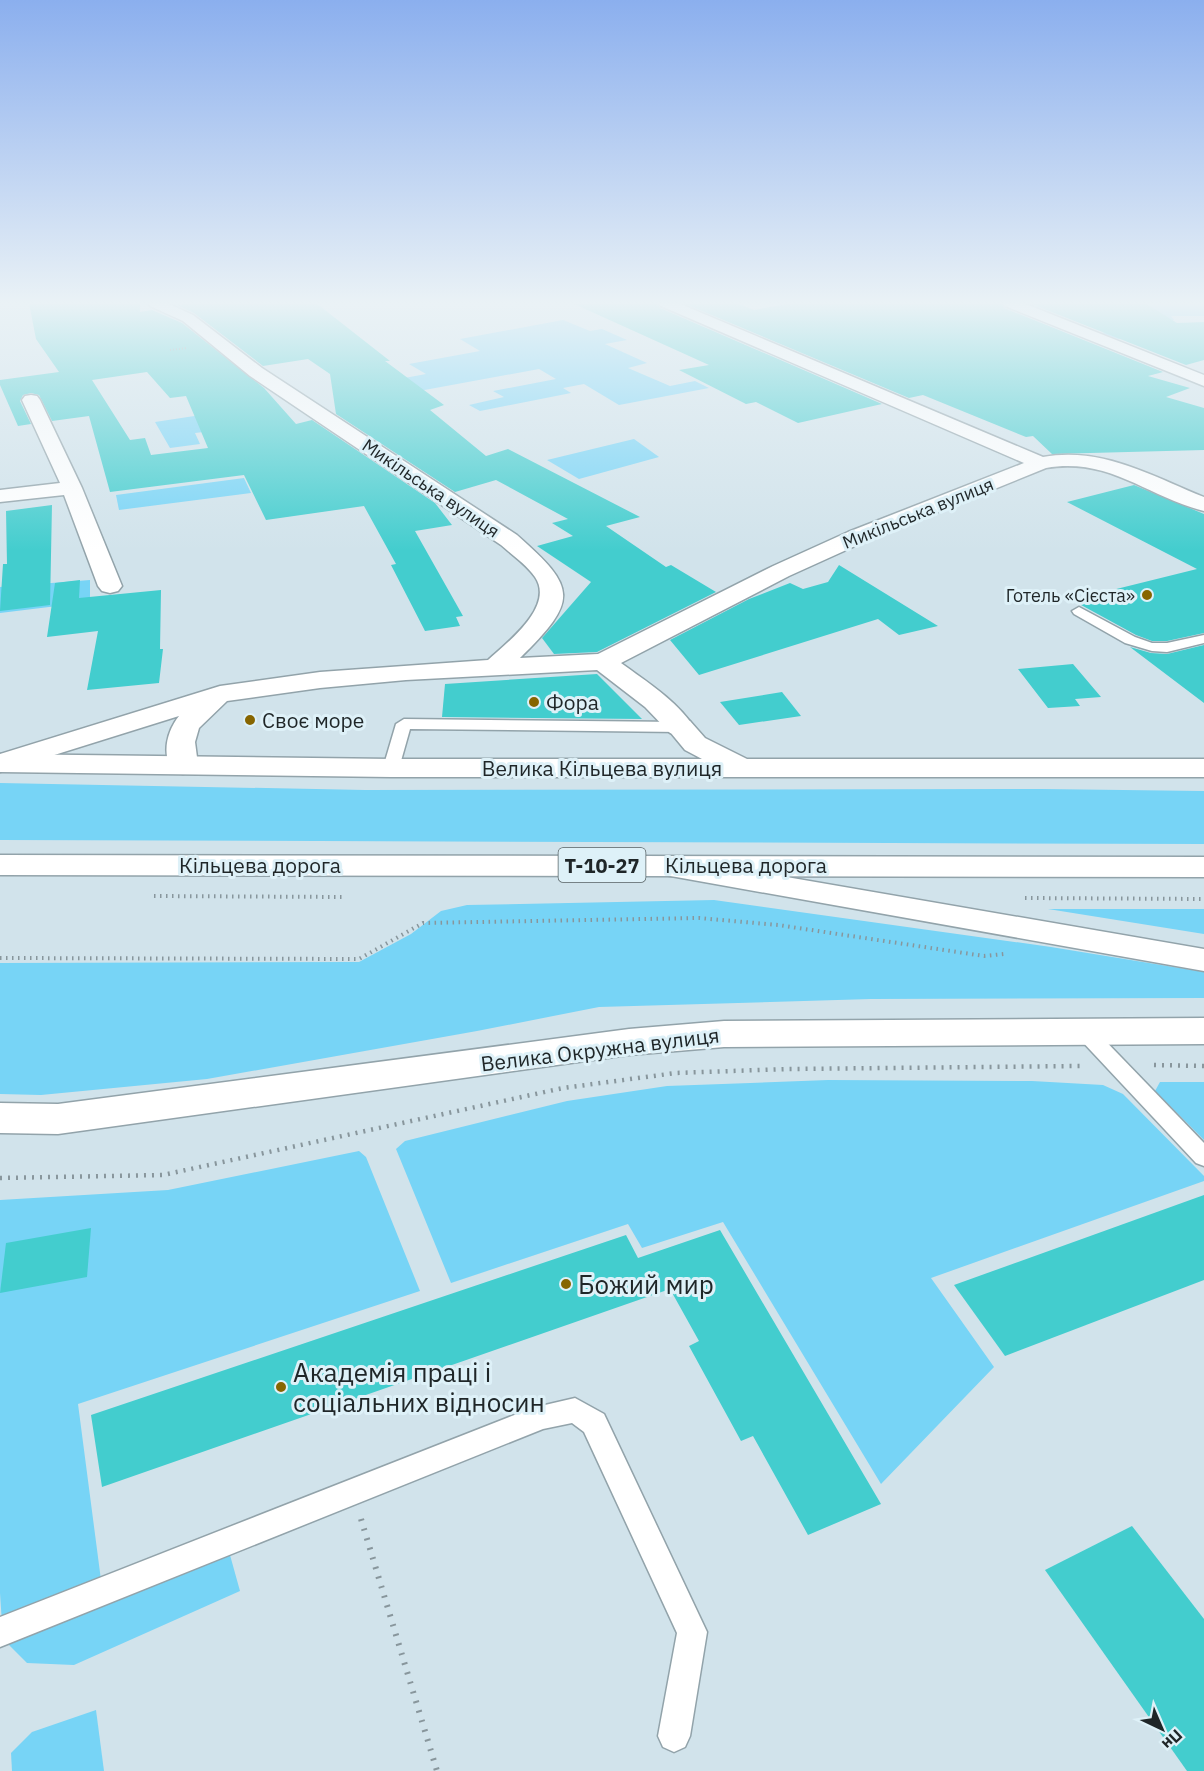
<svg xmlns="http://www.w3.org/2000/svg" width="1204" height="1771" font-family="'IBM Plex Sans',sans-serif">
<rect width="100%" height="100%" fill="#d1e3eb"/>
<!-- green -->
<g fill="#77d4f6">
<path d="M 1094,303 L 1115,303 L 1120,306 L 1201,303 L 1204,305 L 1204,316 L 1171,316 L 1174,320 L 1146,321 L 1172,331 L 1118,339 L 1101,333 L 1112,331 L 1106,311 Z"/>
<path d="M 563,320 L 590,331 L 602,329 L 627,340 L 605,344 L 647,363 L 628,368 L 670,386 L 695,381 L 709,388 L 619,405 L 584,384 L 563,388 L 571,393 L 480,411 L 469,405 L 504,397 L 493,391 L 556,379 L 539,369 L 419,391 L 399,379 L 426,374 L 409,364 L 480,351 L 460,339 Z"/>
<path d="M 247,408 L 237,428 L 195,433 L 200,444 L 170,448 L 155,422 Z"/>
<path d="M 634,439 L 659,457 L 579,479 L 547,460 Z"/>
<path d="M 244,478 L 251,493 L 119,510 L 116,495 Z"/>
<path d="M 90,580 L 90,602 L 0,613 L 0,587 Z"/>
<path d="M 0,783 L 365,790 L 1042,789 L 1204,791 L 1204,844 L 0,840 Z"/>
<path d="M 714,900 L 1051,947 L 1204,972 L 1204,998 L 871,999 L 599,1007 L 477,1031 L 207,1079 L 41,1095 L 0,1094 L 0,963 L 359,962 L 411,934 L 441,911 L 467,905 Z"/>
<path d="M 1048,909 L 1204,909 L 1204,934 Z"/>
<path d="M 828,1080 L 1032,1081 L 1103,1085 L 1123,1094 L 1204,1176 L 1204,1181 L 931,1278 L 994,1367 L 881,1484 L 723,1222 L 642,1248 L 628,1224 L 451,1283 L 396,1149 L 405,1141 L 567,1101 L 667,1086 Z"/>
<path d="M 1160,1082 L 1204,1082 L 1204,1140 L 1155,1091 Z"/>
<path d="M 359,1151 L 366,1157 L 420,1291 L 78,1404 L 104,1603 L 230,1555 L 240,1591 L 74,1665 L 27,1663 L 3,1639 L 0,1593 L 0,1200 L 168,1190 Z"/>
<path d="M 96,1710 L 104,1771 L 12,1771 L 11,1753 L 32,1732 Z"/>
</g>
<!-- building -->
<g fill="#43cdce" fill-rule="evenodd">
<path d="M 29,303 L 140,303 L 140,312 L 152,310 L 182,323 L 264,388 L 296,424 L 312,420 L 435,503 L 452,525 L 415,531 L 463,616 L 456,617 L 460,626 L 425,631 L 391,565 L 396,564 L 364,506 L 266,520 L 244,475 L 110,492 L 89,416 L 52,421 L 39,395 L 31,393 L 23,395 L 20,401 L 31,424 L 18,426 L 0,385 L 0,380 L 59,372 L 36,339 ZM 147,372 L 170,398 L 186,396 L 208,448 L 151,455 L 145,438 L 130,440 L 92,380 Z"/>
<path d="M 189,303 L 316,303 L 390,361 L 385,361 L 444,405 L 430,410 L 486,456 L 508,449 L 640,517 L 606,526 L 666,567 L 671,565 L 716,592 L 597,652 L 554,654 L 542,638 L 591,582 L 537,546 L 573,536 L 552,523 L 568,519 L 496,480 L 455,492 L 336,414 L 330,374 L 308,359 L 263,366 L 194,313 L 177,305 Z"/>
<path d="M 572,303 L 657,303 L 660,308 L 882,404 L 798,423 L 756,402 L 746,404 L 679,370 L 709,365 Z"/>
<path d="M 683,303 L 736,303 L 754,310 L 792,303 L 1001,303 L 1004,308 L 1163,372 L 1148,376 L 1190,388 L 1166,397 L 1204,408 L 1204,450 L 1052,454 L 1033,436 L 1026,437 L 923,395 L 909,398 Z"/>
<path d="M 1029,303 L 1145,303 L 1177,323 L 1204,322 L 1204,360 L 1186,365 Z"/>
<path d="M 1134,485 L 1204,514 L 1204,633 L 1167,641 L 1152,641 L 1136,635 L 1072,600 L 1197,569 L 1067,502 Z"/>
<path d="M 52,505 L 50,605 L 0,611 L 3,564 L 7,564 L 6,511 Z"/>
<path d="M 839,565 L 938,626 L 899,635 L 878,619 L 699,675 L 670,640 L 749,599 L 790,583 L 803,589 L 828,582 Z"/>
<path d="M 80,580 L 79,598 L 161,590 L 160,649 L 163,649 L 159,683 L 87,690 L 98,631 L 47,637 L 55,583 Z"/>
<path d="M 1204,645 L 1204,703 L 1130,647 L 1151,653 L 1167,654 Z"/>
<path d="M 1073,664 L 1101,697 L 1075,699 L 1080,706 L 1048,708 L 1018,669 Z"/>
<path d="M 597,674 L 642,719 L 442,717 L 445,684 Z"/>
<path d="M 782,692 L 801,716 L 739,725 L 720,702 Z"/>
<path d="M 1204,1195 L 1204,1280 L 1005,1356 L 954,1285 Z"/>
<path d="M 91,1228 L 87,1277 L 0,1293 L 6,1243 Z"/>
<path d="M 720,1230 L 881,1504 L 808,1535 L 753,1436 L 741,1441 L 689,1346 L 699,1341 L 670,1289 L 102,1487 L 91,1415 L 626,1235 L 638,1258 Z"/>
<path d="M 1132,1526 L 1204,1619 L 1204,1771 L 1187,1771 L 1045,1570 Z"/>
</g>
<g fill="none" stroke-linecap="round" stroke-linejoin="round">
<defs>
<g id="service">
<path d="M 1079,607 L 1135,637 L 1152,643 L 1167,643 L 1204,635 L 1204,643 L 1167,652 L 1152,651 L 1125,643 L 1074,614 L 1072,611 Z"/>
<path d="M 404,719 L 680,722 L 688,727 L 680,732 L 410,729 L 399,768 L 397,771 L 385,771 L 383,768 L 396,724 Z"/>
<path d="M 1085,1025 L 1092,1027 L 1204,1143 L 1204,1166 L 1196,1163 L 1078,1037 L 1075,1032 L 1078,1027 Z"/>
<path d="M 575,1398 L 604,1414 L 707,1632 L 690,1736 L 685,1747 L 674,1752 L 663,1747 L 658,1736 L 677,1633 L 584,1432 L 572,1423 L 543,1429 L 0,1647 L 0,1617 L 532,1408 Z"/>
</g>
<g id="minor">
<path d="M 148,303 L 167,303 L 193,315 L 262,368 L 517,535 C 577,588 579,600 520,658 L 598,654 L 773,566 L 848,532 L 1024,463 L 661,306 L 659,303 L 678,303 L 1043,457 C 1101,446 1152,476 1204,497 L 1204,511 C 1147,497 1110,457 1046,468 L 864,542 L 789,576 L 621,663 C 647,682 676,700 694,727 L 690,733 L 680,735 L 670,733 L 645,707 L 597,670 L 406,680 L 320,688 L 227,701 L 199,728 L 195,742 L 198,765 L 193,771 L 183,774 L 173,771 C 161,754 167,731 179,716 L 0,772 L 0,754 L 220,686 L 320,672 L 488,660 C 508,642 555,606 535,577 C 526,564 512,555 501,545 L 250,376 L 183,321 L 150,306 Z"/>
<path d="M 1003,303 L 1023,303 L 1204,375 L 1204,386 L 1005,306 Z"/>
<path d="M 31,395 L 37,396 L 40,400 L 82,488 L 122,586 L 118,591 L 110,593 L 102,591 L 98,586 L 64,495 L 0,502 L 0,490 L 60,483 L 22,400 L 25,396 Z"/>
</g>
<g id="secondary">
<path d="M 676,858 L 1204,949 L 1204,971 L 665,875 L 660,868 L 665,861 Z"/>
<path d="M 1204,1018 L 1204,1044 L 724,1047 L 629,1055 L 58,1134 L 0,1133 L 0,1103 L 58,1104 L 629,1029 L 724,1021 Z"/>
</g>
<g id="trunk">
<path d="M 680,719 L 690,721 L 705,738 L 747,759 L 1204,759 L 1204,777 L 391,777 L 0,772 L 0,754 L 391,759 L 702,759 L 685,750 L 666,727 L 670,721 Z"/>
<path d="M 0,855 L 1204,857 L 1204,877 L 0,875 Z"/>
</g>
</defs>
<!-- service casing -->
<use href="#service" stroke="#92a3aa" stroke-width="3"/>
<!-- minor casing -->
<use href="#minor" stroke="#92a3aa" stroke-width="3"/>
<!-- secondary casing -->
<use href="#secondary" stroke="#92a3aa" stroke-width="3"/>
<!-- trunk casing -->
<use href="#trunk" stroke="#92a3aa" stroke-width="3"/>
<!-- path-far3 -->
<path stroke="#88969c" stroke-width="2" stroke-dasharray="1 2" stroke-linecap="butt" d="M 170,350 L 186,348"/>
<!-- path-far2 -->
<g stroke="#88969c" stroke-width="4" stroke-dasharray="1.5 4.5" stroke-linecap="butt">
<path d="M 154,896 L 343,897"/>
<path d="M 1025,898 L 1204,899"/>
<path d="M 0,958 L 359,959 L 423,923 L 699,918 L 778,925 L 984,956 L 1004,954"/>
</g>
<!-- path-far1 -->
<g stroke="#88969c" stroke-width="4.5" stroke-dasharray="2 6" stroke-linecap="butt">
<path d="M 1154,1065 L 1204,1066"/>
<path d="M 0,1178 L 163,1175 L 563,1088 L 676,1073 L 788,1069 L 1081,1066"/>
</g>
<!-- path -->
<path stroke="#88969c" stroke-width="6" stroke-dasharray="2 8" stroke-linecap="butt" d="M 361,1519 L 437,1771"/>
<!-- service -->
<use href="#service" fill="#fff" fill-rule="evenodd"/>
<!-- minor -->
<use href="#minor" fill="#fff" fill-rule="evenodd"/>
<!-- secondary -->
<use href="#secondary" fill="#fff" fill-rule="evenodd"/>
<!-- trunk -->
<use href="#trunk" fill="#fff" fill-rule="evenodd"/>
</g>
<!-- sky -->
<linearGradient id="sky" x2="0" y2="1"><stop stop-color="#8bafee"/><stop offset="0.55" stop-color="#eaf2f6"/><stop offset="1" stop-color="#eaf2f6" stop-opacity="0"/></linearGradient>
<rect width="1204" height="551" fill="url(#sky)"/>
<!-- markers -->
<g fill="#876500" stroke="#def1f8" stroke-width="2">
<circle cx="1147" cy="595" r="6"/>
<circle cx="534" cy="702" r="6"/>
<circle cx="250" cy="720" r="6"/>
<circle cx="566" cy="1284" r="6"/>
<circle cx="281" cy="1387" r="6"/>
</g>
<g text-anchor="middle" dominant-baseline="central" stroke-width="6" stroke-linejoin="round" paint-order="stroke">
<!-- far-street labels -->
<g font-size="18" fill="#1f2628" stroke="#def1f8">
<text transform="translate(431 488) rotate(34)">Микільська вулиця</text>
<text transform="translate(918 513) rotate(-22)">Микільська вулиця</text>
</g>
<!-- far-poi labels -->
<g font-size="18" fill="#1f2628" stroke="#def1f8" text-anchor="end">
<text x="1135" y="595">Готель «Сієста»</text>
</g>
<!-- shield labels -->
<rect fill="#def1f8" stroke="#586366" stroke-width="1.5" x="558.5" y="848" width="87" height="34" rx="4.5"/>
<g font-size="20" font-weight="bold" fill="#1f2628">
<text x="602" y="865">Т-10-27</text>
</g>
<!-- poi labels -->
<g font-size="21" fill="#1f2628" stroke="#def1f8" text-anchor="start">
<text x="546" y="702">Фора</text>
<text x="262" y="720">Своє море</text>
</g>
<!-- street labels -->
<g font-size="21" fill="#1f2628" stroke="#def1f8">
<text x="602" y="768">Велика Кільцева вулиця</text>
<text x="260" y="865">Кільцева дорога</text>
<text x="746" y="865">Кільцева дорога</text>
<text transform="translate(600 1049) rotate(-7)">Велика Окружна вулиця</text>
</g>
<!-- near-poi labels -->
<g font-size="26" fill="#1f2628" stroke="#def1f8" text-anchor="start">
<text x="578" y="1284">Божий мир</text>
<text x="293" y="1372">Академія праці і<tspan x="293" dy="30">соціальних відносин</tspan></text>
</g>
</g>
<!-- north arrow -->
<g transform="translate(1162 1729) rotate(136)" stroke="#def1f8" stroke-width="4.5" paint-order="stroke">
<path d="M0-4.5L10 22L0 15L-10 22Z" fill="#1f2628"/>
<text y="-9" font-size="16" font-weight="bold" text-anchor="middle" fill="#1f2628">Пн</text>
</g>
</svg>
